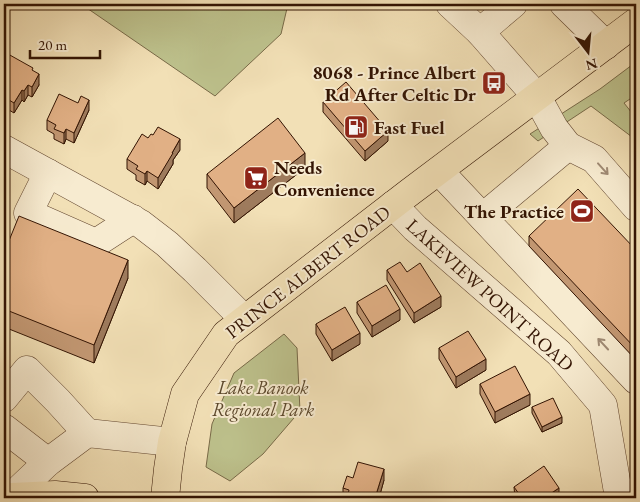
<svg xmlns="http://www.w3.org/2000/svg" width="640" height="502" font-family="'EB Garamond',serif">
<rect width="100%" height="100%" fill="#f2e0b6"/>
<filter id="stains"><feTurbulence type="fractalNoise" baseFrequency=".004" numOctaves="4"/><feColorMatrix values="0 0 0 0 .2 0 0 0 0 .09 0 0 0 0 .02 0 0 0 .5 -.17"/></filter>
<radialGradient id="worn" r=".72"><stop offset=".6" stop-color="#630" stop-opacity="0"/><stop offset="1" stop-color="#630" stop-opacity=".3"/></radialGradient>
<!-- green -->
<g fill="#bdc18c" stroke="#786a48">
<path d="M 81,4 L 288,4 L 281,34 L 215,96 Z"/>
<path d="M 636,62 L 636,95 L 624,103 L 636,118 L 636,140 L 591,106 L 538,141 L 530,134 L 600,89 Z"/>
<path d="M 284,334 L 297,348 L 300,411 L 263,454 L 230,481 L 206,467 L 212,424 L 234,373 Z"/>
</g>
<g fill="none" stroke-linecap="round" stroke-linejoin="round">
<defs>
<g id="minor">
<path d="M 450,4 L 480,32 L 537,97 L 554,128 L 568,146 L 594,159 L 636,207"/>
<path d="M 564,4 L 606,45"/>
<path d="M 480,32 L 513,4"/>
<path d="M 4,149 L 141,224 L 167,244 L 195,270 L 244,319"/>
<path d="M 439,171 L 636,380"/>
<path d="M 48,173 L 28,213 L 96,243 L 133,219"/>
<path d="M 393,205 L 415,228 L 559,353 L 603,405 L 619,498"/>
<path d="M 483,217 L 568,146"/>
<path d="M 4,398 L 27,370 L 58,401 L 87,433"/>
<path d="M 4,428 L 48,462"/>
<path d="M 10,498 L 48,462 L 87,433 L 172,442"/>
</g>
<g id="major">
<path d="M 12,497 L 55,495 L 85,498"/>
<path d="M 165,498 L 168,469 L 172,442 L 185,394 L 226,334 L 410,192 L 636,22"/>
</g>
</defs>
<!-- minor casing -->
<use href="#minor" stroke="#634730" stroke-width="29"/>
<!-- major casing -->
<use href="#major" stroke="#331403" stroke-width="29"/>
<!-- minor -->
<use href="#minor" stroke="#f7ebd0" stroke-width="28"/>
<!-- major -->
<use href="#major" stroke="#f2e0b6" stroke-width="28"/>
</g>
<!-- wall -->
<g fill="#c29772" stroke="#331403">
<path d="M 4,61 L 33,71 L 39,85 L 32,97 L 28,95 L 24,102 L 22,100 L 14,113 L 4,107 Z"/>
<path d="M 323,102 L 388,141 L 365,161 L 323,112 Z"/>
<path d="M 89,110 L 74,143 L 66,139 L 64,144 L 54,139 L 54,134 L 47,130 L 47,120 Z"/>
<path d="M 148,138 L 180,150 L 173,160 L 173,164 L 158,189 L 147,181 L 145,185 L 136,180 L 136,175 L 127,169 L 127,159 Z"/>
<path d="M 305,168 L 234,223 L 207,188 L 207,174 Z"/>
<path d="M 529,236 L 636,250 L 636,360 L 529,246 Z"/>
<path d="M 4,253 L 128,278 L 94,363 L 4,327 Z"/>
<path d="M 387,270 L 407,272 L 441,307 L 414,323 L 387,280 Z"/>
<path d="M 357,302 L 400,320 L 372,337 L 357,313 Z"/>
<path d="M 316,324 L 360,344 L 332,361 L 316,334 Z"/>
<path d="M 439,348 L 486,370 L 456,388 L 439,359 Z"/>
<path d="M 480,384 L 530,405 L 495,423 L 480,394 Z"/>
<path d="M 532,407 L 562,423 L 542,432 L 532,413 Z"/>
<path d="M 636,430 L 636,450 L 632,449 L 632,444 Z"/>
<path d="M 353,478 L 384,480 L 379,498 L 343,498 L 343,488 Z"/>
<path d="M 514,487 L 559,498 L 515,498 Z"/>
</g>
<!-- shaded-wall -->
<g fill="#9e7b5d" stroke="#331403">
<path d="M 39,74 L 39,85 L 32,97 L 32,87 Z"/>
<path d="M 28,85 L 28,95 L 24,102 L 24,91 Z"/>
<path d="M 22,90 L 22,100 L 14,113 L 14,103 Z"/>
<path d="M 89,100 L 89,110 L 74,143 L 74,133 Z"/>
<path d="M 66,129 L 66,139 L 64,144 L 64,133 Z"/>
<path d="M 388,131 L 388,141 L 365,161 L 365,151 Z"/>
<path d="M 180,139 L 180,150 L 173,160 L 173,164 L 158,189 L 158,178 L 172,153 Z"/>
<path d="M 305,153 L 305,168 L 234,223 L 234,208 Z"/>
<path d="M 147,171 L 147,181 L 145,185 L 145,174 Z"/>
<path d="M 128,260 L 128,278 L 94,363 L 94,345 Z"/>
<path d="M 441,296 L 441,307 L 414,323 L 414,313 Z"/>
<path d="M 400,309 L 400,320 L 372,337 L 372,326 Z"/>
<path d="M 360,333 L 360,344 L 332,361 L 332,350 Z"/>
<path d="M 8,335 L 8,350 L 4,359 L 4,344 Z"/>
<path d="M 486,359 L 486,370 L 456,388 L 456,377 Z"/>
<path d="M 530,394 L 530,405 L 495,423 L 495,412 Z"/>
<path d="M 562,417 L 562,423 L 542,432 L 542,427 Z"/>
<path d="M 384,469 L 384,480 L 379,498 L 375,498 Z"/>
<path d="M 559,488 L 559,498 L 544,498 Z"/>
</g>
<!-- building -->
<g fill="#e1b085" stroke="#331403">
<path d="M 8,54 L 33,68 L 32,70 L 39,74 L 32,87 L 28,85 L 24,91 L 22,90 L 14,103 L 4,97 L 4,61 Z"/>
<path d="M 346,82 L 388,131 L 365,151 L 323,102 Z"/>
<path d="M 59,94 L 78,103 L 81,96 L 89,100 L 74,133 L 66,129 L 64,133 L 54,129 L 56,125 L 47,120 Z"/>
<path d="M 278,118 L 305,153 L 234,208 L 207,174 Z"/>
<path d="M 158,127 L 180,139 L 172,153 L 173,153 L 158,178 L 147,171 L 145,174 L 136,169 L 138,166 L 127,159 L 142,134 L 148,138 L 151,134 L 153,135 Z"/>
<path d="M 578,189 L 636,250 L 636,349 L 529,236 Z"/>
<path d="M 19,216 L 128,260 L 94,345 L 4,309 L 4,253 Z"/>
<path d="M 400,262 L 407,272 L 420,263 L 441,296 L 414,313 L 387,270 Z"/>
<path d="M 386,285 L 400,309 L 372,326 L 357,302 Z"/>
<path d="M 345,307 L 360,333 L 332,350 L 316,324 Z"/>
<path d="M 468,331 L 486,359 L 456,377 L 439,348 Z"/>
<path d="M 4,333 L 8,335 L 4,344 Z"/>
<path d="M 515,366 L 530,394 L 495,412 L 480,384 Z"/>
<path d="M 553,398 L 562,417 L 542,427 L 532,407 Z"/>
<path d="M 633,430 L 636,430 L 636,444 L 632,444 Z"/>
<path d="M 358,462 L 384,469 L 375,498 L 347,498 L 349,490 L 343,488 L 347,476 L 353,478 Z"/>
<path d="M 544,466 L 559,488 L 544,498 L 522,498 L 514,487 Z"/>
</g>
<!-- one-way arrows -->
<defs><path id="oneway-shaft" d="M-6 0H5M1.5-3L5.5 0L1.5 3" fill="none" stroke-width="1.6" stroke-linecap="round" stroke-linejoin="round" transform="scale(1.25)"/></defs>
<g stroke="#9f8a74">
<use href="#oneway-shaft" transform="translate(603 169) rotate(48)"/>
<use href="#oneway-shaft" transform="translate(603 344) rotate(-133)"/>
</g>
<!-- icons -->
<defs>
<symbol id="bus-square" viewBox="-11 -11 22 22"><rect x="-9" y="-9" width="18" height="18" rx="4" fill="#8f2418" stroke="#f7ebd0"/><path d="M-5-6H5V4H4V6H2V4H-2V6H-4V4H-5ZM-3.5-4V0h7V-4ZM-3.5 1.2v1.5H-2V1.2ZM2 1.2v1.5H3.5V1.2Z" fill="#fff"/></symbol>
<symbol id="fuel-square" viewBox="-11 -11 22 22"><rect x="-9" y="-9" width="18" height="18" rx="4" fill="#8f2418" stroke="#f7ebd0"/><path d="M-5.5-6h7V0h2V4h1.3V-2.5L3-4.5l.8-.8L6-3V5H2.5V1h-1V6h-7ZM-4.2-4.7v3.2H.2V-4.7Z" fill="#fff"/></symbol>
<symbol id="supermarket-square" viewBox="-11 -11 22 22"><rect x="-9" y="-9" width="18" height="18" rx="4" fill="#8f2418" stroke="#f7ebd0"/><path d="M-6-5.5h2.5l.6 2H6L4.5 2H-2.5L-4.4-4H-6ZM-1.5 3.2a1.3 1.3 0 1 0 .1 0ZM3 3.2a1.3 1.3 0 1 0 .1 0Z" fill="#fff"/></symbol>
<symbol id="stadium-square" viewBox="-11 -11 22 22"><rect x="-9" y="-9" width="18" height="18" rx="4" fill="#8f2418" stroke="#f7ebd0"/><path d="M0-5a6.5 5 0 1 0 0 10a6.5 5 0 1 0 0-10ZM-3.5-1.8h7v3.6h-7Z" fill="#fff"/></symbol>
</defs>
<g fill-rule="evenodd">
<use href="#bus-square" x="480" y="69" width="28" height="28"/>
<use href="#fuel-square" x="342" y="113" width="28" height="28"/>
<use href="#supermarket-square" x="242" y="164" width="28" height="28"/>
<use href="#stadium-square" x="568" y="197" width="28" height="28"/>
</g>
<g text-anchor="middle" dominant-baseline="central" stroke-width="4" stroke-linejoin="round" paint-order="stroke">
<!-- poi labels -->
<g font-size="19" font-weight="bold" fill="#331403" stroke="#f7ebd0" text-anchor="end">
<text x="476" y="72">8068 - Prince Albert<tspan x="476" dy="22">Rd After Celtic Dr</tspan></text>
<text x="374" y="127" text-anchor="start">Fast Fuel</text>
<text x="274" y="167" text-anchor="start">Needs<tspan x="274" dy="22">Convenience</tspan></text>
<text x="564" y="211">The Practice</text>
</g>
<!-- street labels -->
<g font-size="19" fill="#331403" stroke="#f7ebd0">
<text transform="translate(308 272) rotate(-38)">PRINCE ALBERT ROAD</text>
<text transform="translate(490 295) rotate(42)">LAKEVIEW POINT ROAD</text>
</g>
<!-- park labels -->
<g font-size="19" font-style="italic" fill="#5c482c" stroke="#f7ebd0">
<text x="263" y="387">Lake Banook<tspan x="263" dy="22">Regional Park</tspan></text>
</g>
</g>
<!-- margin -->
<rect width="640" height="502" fill="none" stroke="#f2e0b6" stroke-width="20"/>
<rect x="5" y="5" width="630" height="492" fill="none" stroke="#331403" stroke-width="2.5"/>
<rect x="10" y="10" width="620" height="482" fill="none" stroke="#331403"/>
<!-- north arrow -->
<g transform="translate(588 52) rotate(164)" stroke="#f7ebd0" stroke-width="4" paint-order="stroke">
<path d="M0-4L9 19L0 12L-9 19Z" fill="#331403"/>
<text y="-8" font-size="14" font-weight="bold" text-anchor="middle" fill="#331403">N</text>
</g>
<!-- scale -->
<path d="M30 50v8h70v-8" fill="none" stroke="#331403" stroke-width="2.5"/>
<text x="38" y="50" font-size="15" fill="#331403" stroke="#f7ebd0" stroke-width="4" paint-order="stroke">20 m</text>
<rect width="100%" height="100%" filter="url(#stains)"/>
<rect width="100%" height="100%" fill="url(#worn)"/>
</svg>
